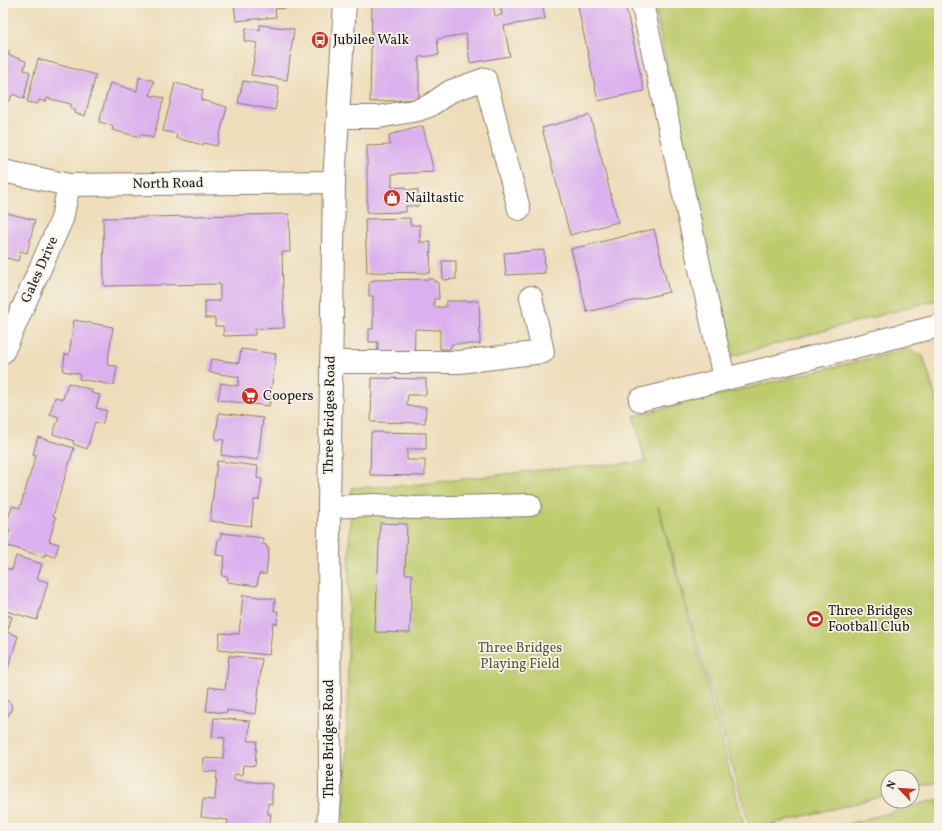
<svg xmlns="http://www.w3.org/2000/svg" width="942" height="831" font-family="Vollkorn,serif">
<rect width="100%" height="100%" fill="#f7f3e8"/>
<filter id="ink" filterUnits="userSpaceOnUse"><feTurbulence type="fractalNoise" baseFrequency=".025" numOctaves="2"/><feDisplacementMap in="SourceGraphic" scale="8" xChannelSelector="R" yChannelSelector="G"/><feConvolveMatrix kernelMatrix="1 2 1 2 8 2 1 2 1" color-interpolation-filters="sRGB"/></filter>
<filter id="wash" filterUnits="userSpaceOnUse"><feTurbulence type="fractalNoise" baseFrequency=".012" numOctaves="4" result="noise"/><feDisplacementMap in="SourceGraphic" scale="16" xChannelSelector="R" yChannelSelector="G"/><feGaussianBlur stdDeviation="0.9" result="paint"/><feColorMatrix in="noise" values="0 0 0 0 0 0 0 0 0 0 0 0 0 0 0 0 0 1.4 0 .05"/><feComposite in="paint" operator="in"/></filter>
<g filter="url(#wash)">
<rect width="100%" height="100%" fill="#eeddba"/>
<!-- green -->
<g fill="#becb6d" stroke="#6d7444">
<path d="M 654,3 L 939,3 L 939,299 L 725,358 Z"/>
<path d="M 907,349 L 923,356 L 939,408 L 939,782 L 912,789 L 912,777 L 888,777 L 888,795 L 757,828 L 750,828 L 658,506 L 745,828 L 343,828 C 351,715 345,601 352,488 L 413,485 L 540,470 L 645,462 L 634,416 Z"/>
<path d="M 939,799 L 939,828 L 833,828 Z"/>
</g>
<g id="blocks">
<!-- building -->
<g fill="#dbb0ee">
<path d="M 234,3 L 299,3 L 299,7 L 275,9 L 276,17 L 236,21 Z"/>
<path d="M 372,3 L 493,3 L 495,16 L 502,15 L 500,3 L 542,3 L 545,19 L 504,26 L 510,56 L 470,63 L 466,34 L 437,39 L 439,55 L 419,57 L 419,99 L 370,102 Z"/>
<path d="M 583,3 L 625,3 L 644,91 L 598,101 L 578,7 L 583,5 Z"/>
<path d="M 260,25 L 294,29 L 287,80 L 251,75 L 257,43 L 244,41 L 246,28 L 260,30 Z"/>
<path d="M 3,48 L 10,51 L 8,55 L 26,61 L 24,70 L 30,72 L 24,99 L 13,94 L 9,101 L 3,98 Z"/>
<path d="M 38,59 L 96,75 L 85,116 L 75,113 L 75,109 L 71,109 L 71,104 L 47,98 L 46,102 L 39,100 L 38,104 L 27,102 Z"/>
<path d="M 139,77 L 154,81 L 150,95 L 164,98 L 153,138 L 140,134 L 140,137 L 112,130 L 113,126 L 99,122 L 110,83 L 137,91 Z"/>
<path d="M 243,81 L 279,87 L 275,110 L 238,103 Z"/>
<path d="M 175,83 L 203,90 L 201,100 L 227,107 L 217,146 L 204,143 L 203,145 L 176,138 L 177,134 L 163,131 Z"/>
<path d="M 590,115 L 618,222 L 570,235 L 542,128 Z"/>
<path d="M 423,126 L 434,172 L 392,174 L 392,188 L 406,187 L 407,190 L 418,190 L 418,206 L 406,206 L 406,212 L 367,213 L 367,146 L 390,145 L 389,135 Z"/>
<path d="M 3,212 L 35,220 L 27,253 L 20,251 L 18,261 L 3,257 Z"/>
<path d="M 289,214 L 290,252 L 282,252 L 284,328 L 255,329 L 255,335 L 224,336 L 223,326 L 215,326 L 215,318 L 205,318 L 205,301 L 220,301 L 220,284 L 104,286 L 103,218 Z"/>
<path d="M 410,218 L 410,225 L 420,225 L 420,242 L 431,242 L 430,273 L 367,272 L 365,219 Z"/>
<path d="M 654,229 L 669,292 L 587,312 L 571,249 Z"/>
<path d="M 544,250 L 545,273 L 506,275 L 504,253 Z"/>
<path d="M 442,261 L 456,261 L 456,279 L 443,280 Z"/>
<path d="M 434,279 L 434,282 L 438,282 L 439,299 L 434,299 L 434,307 L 446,307 L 446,301 L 479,301 L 480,344 L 452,344 L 450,349 L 440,349 L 440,330 L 415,329 L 414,369 L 377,369 L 378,342 L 369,342 L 369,329 L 373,329 L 373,296 L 369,296 L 369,284 L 373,280 Z"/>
<path d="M 74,320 L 113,327 L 107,365 L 117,366 L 114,385 L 79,379 L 80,374 L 63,371 L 65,354 L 69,355 Z"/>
<path d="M 241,349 L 276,354 L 269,406 L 218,400 L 221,383 L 238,386 L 239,377 L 209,372 L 211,359 L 239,363 Z"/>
<path d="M 372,378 L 426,379 L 426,395 L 408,395 L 407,401 L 407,406 L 426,407 L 425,423 L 371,422 Z"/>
<path d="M 68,383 L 92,390 L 91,393 L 100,395 L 96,408 L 107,411 L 102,424 L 95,422 L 87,449 L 73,444 L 74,441 L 53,434 L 59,417 L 50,414 L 55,397 L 63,399 Z"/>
<path d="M 219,413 L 263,418 L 258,460 L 221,455 L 224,440 L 215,439 Z"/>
<path d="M 371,432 L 426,433 L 426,449 L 407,449 L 407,460 L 425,460 L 425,476 L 370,475 Z"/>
<path d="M 38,437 L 74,448 L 53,516 L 56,517 L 49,541 L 59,544 L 55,557 L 45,554 L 44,557 L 5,545 L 10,530 L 5,529 L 12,506 L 20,508 L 36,455 L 33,454 Z"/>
<path d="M 217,461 L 258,466 L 257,478 L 262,479 L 259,500 L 254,500 L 251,526 L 210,521 Z"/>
<path d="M 380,523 L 407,524 L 405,574 L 412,574 L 410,633 L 375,632 Z"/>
<path d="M 221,533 L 263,538 L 262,544 L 267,545 L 266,548 L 269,548 L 266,574 L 259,574 L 257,586 L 227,582 L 228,577 L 222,576 L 225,556 L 216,555 L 218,539 L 221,539 Z"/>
<path d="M 16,556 L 42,564 L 37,579 L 48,582 L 37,620 L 3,610 L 6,595 L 3,594 L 3,576 L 5,568 L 12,570 Z"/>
<path d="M 243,595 L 275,599 L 274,611 L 278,611 L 277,624 L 273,623 L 269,655 L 218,650 L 220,633 L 239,634 Z"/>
<path d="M 3,614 L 12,617 L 7,632 L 18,636 L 6,675 L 3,674 Z"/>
<path d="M 229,656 L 262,659 L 256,714 L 227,710 L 227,713 L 206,711 L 209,687 L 225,689 Z"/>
<path d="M 3,678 L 8,679 L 3,692 Z"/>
<path d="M 3,699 L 10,702 L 12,708 L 8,716 L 5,718 L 3,717 Z"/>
<path d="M 214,718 L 250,721 L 248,741 L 257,741 L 255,766 L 243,765 L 242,775 L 234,774 L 234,780 L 272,784 L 272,804 L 268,803 L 268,814 L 271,814 L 269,828 L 227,828 L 228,820 L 201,817 L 203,799 L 215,800 L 217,772 L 203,771 L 204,758 L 223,759 L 225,738 L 212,737 Z"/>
</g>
</g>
</g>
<g filter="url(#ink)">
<use href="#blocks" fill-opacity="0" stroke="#857c6b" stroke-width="1"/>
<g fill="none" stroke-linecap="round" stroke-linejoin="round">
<defs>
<g id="minor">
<path d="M 642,3 L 724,378"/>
<path d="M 340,117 L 378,117 L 418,110 L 429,106 L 451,91 L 485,79 L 519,209"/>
<path d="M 3,171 L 69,185 L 334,182"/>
<path d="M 3,352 L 62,219 L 69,185"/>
<path d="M 331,362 L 459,362 L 543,352 L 531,297"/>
<path d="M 640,400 L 939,326"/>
<path d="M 329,507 L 376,505 L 414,508 L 530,505"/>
<path d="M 328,828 L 330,793 L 329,507 L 334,182 L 345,3"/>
</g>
</defs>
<!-- minor casing -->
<use href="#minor" stroke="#857c6b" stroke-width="24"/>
<!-- minor -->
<use href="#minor" stroke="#fff" stroke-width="22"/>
</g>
</g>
<!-- icons -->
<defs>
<symbol id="bus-disc" viewBox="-11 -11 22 22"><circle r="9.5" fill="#c8321e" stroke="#f7f3e8"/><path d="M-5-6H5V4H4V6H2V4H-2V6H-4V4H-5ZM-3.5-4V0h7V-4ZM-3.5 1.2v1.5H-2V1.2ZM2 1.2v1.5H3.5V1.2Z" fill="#fff"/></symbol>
<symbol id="shop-disc" viewBox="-11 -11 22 22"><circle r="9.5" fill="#c8321e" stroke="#f7f3e8"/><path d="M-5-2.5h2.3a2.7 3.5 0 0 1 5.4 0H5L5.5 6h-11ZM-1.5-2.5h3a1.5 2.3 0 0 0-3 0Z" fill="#fff"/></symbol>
<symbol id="supermarket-disc" viewBox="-11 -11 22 22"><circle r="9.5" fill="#c8321e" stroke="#f7f3e8"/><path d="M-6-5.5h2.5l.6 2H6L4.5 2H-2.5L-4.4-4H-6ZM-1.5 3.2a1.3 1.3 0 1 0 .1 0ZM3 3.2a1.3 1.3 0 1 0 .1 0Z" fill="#fff"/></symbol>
<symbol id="stadium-disc" viewBox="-11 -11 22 22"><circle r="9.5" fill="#c8321e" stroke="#f7f3e8"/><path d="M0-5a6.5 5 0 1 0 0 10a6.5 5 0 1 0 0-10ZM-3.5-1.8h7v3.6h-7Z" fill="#fff"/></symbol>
</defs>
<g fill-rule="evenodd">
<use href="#bus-disc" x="310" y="30" width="20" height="20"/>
<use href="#shop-disc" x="382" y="188" width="20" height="20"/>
<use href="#supermarket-disc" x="240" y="386" width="20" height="20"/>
<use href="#stadium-disc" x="805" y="609" width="20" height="20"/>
</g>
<g text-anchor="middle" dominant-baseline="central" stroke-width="3.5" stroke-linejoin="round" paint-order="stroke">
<!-- poi labels -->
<g font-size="14" fill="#1c1c1c" stroke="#f7f3e8" text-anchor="start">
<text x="333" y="40">Jubilee Walk</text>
<text x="405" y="198">Nailtastic</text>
<text x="263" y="396">Coopers</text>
<text x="828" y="611">Three Bridges<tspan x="828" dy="16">Football Club</tspan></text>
</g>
<!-- street labels -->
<g font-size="14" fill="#1c1c1c" stroke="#f7f3e8">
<text transform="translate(168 184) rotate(-1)">North Road</text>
<text transform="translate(40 270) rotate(-66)">Gales Drive</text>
<text transform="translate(330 415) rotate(-89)">Three Bridges Road</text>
<text transform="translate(329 739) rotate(-90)">Three Bridges Road</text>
</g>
<!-- park labels -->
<g font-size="14" fill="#555938" stroke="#f7f3e8">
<text x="520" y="648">Three Bridges<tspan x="520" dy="16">Playing Field</tspan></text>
</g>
</g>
<!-- margin -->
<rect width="942" height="831" fill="none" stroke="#f7f3e8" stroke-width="16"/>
<!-- north arrow -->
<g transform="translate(900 789) rotate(295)"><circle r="19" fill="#f7f3e8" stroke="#9f9d96"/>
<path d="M0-3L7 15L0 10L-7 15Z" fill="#c8321e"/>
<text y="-6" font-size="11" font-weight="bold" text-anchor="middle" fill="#1c1c1c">N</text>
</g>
</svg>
